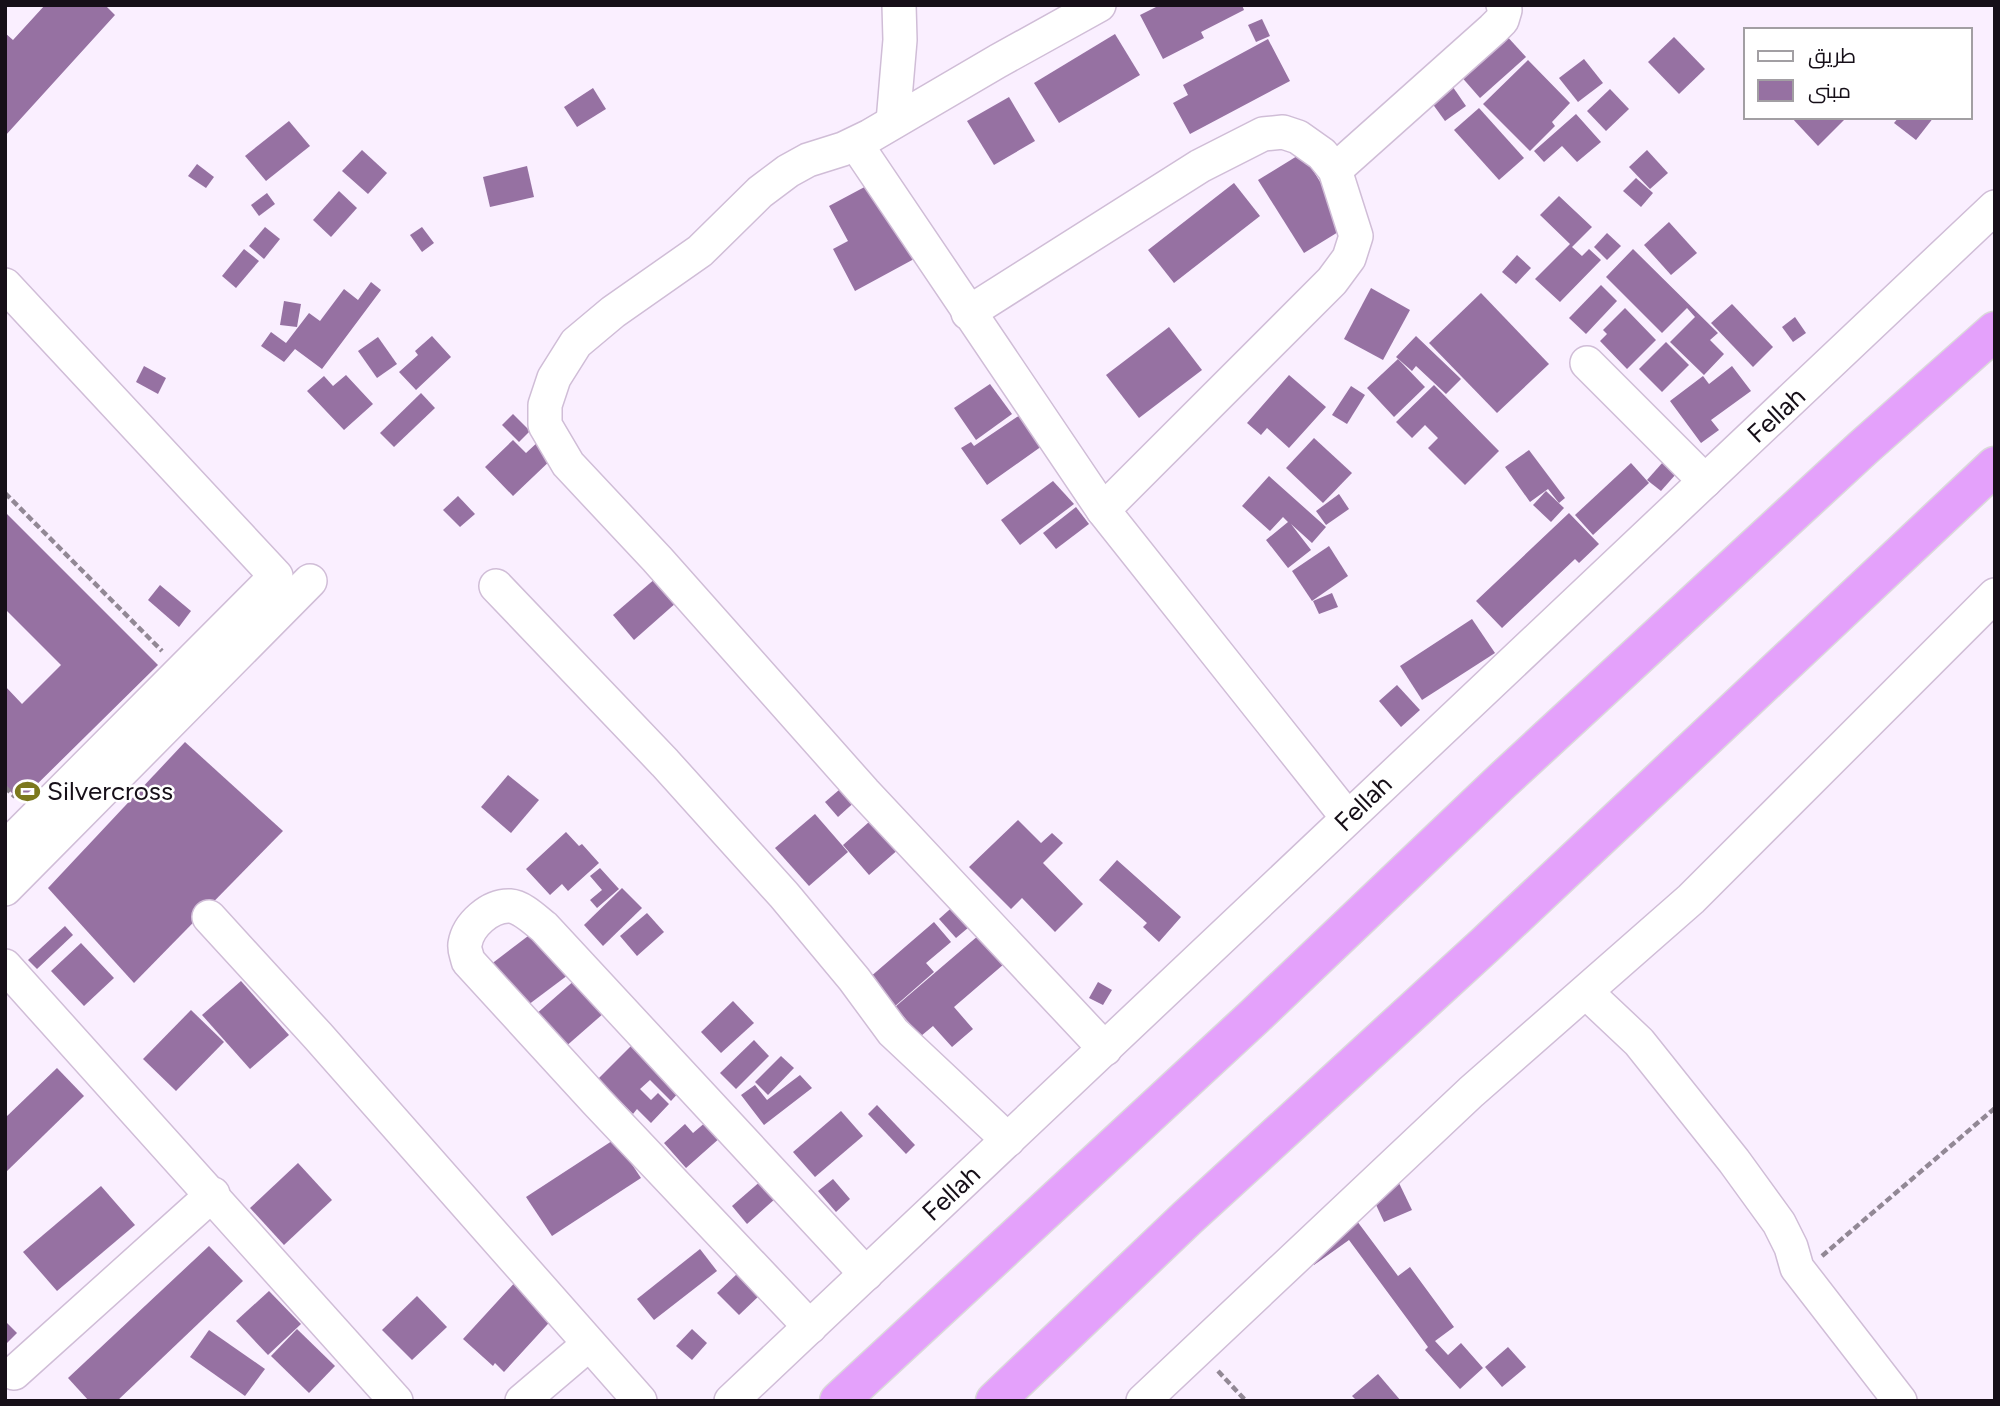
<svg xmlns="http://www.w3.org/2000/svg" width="2000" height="1406" font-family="Figtree,Cairo,sans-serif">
<rect width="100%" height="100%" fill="#faefff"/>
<!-- building -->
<g fill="#9671a2">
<path d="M 45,5 L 105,5 L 115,15 L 5,136 L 5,33 L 13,40 Z"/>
<path d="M 1160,5 L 1242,5 L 1244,10 L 1201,32 L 1204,38 L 1163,59 L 1140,15 Z"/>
<path d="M 1262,19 L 1270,36 L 1256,42 L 1248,25 Z"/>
<path d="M 1504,33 L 1526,57 L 1480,98 L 1459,74 Z"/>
<path d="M 1115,34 L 1140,75 L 1059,123 L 1034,83 Z"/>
<path d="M 1674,37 L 1705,69 L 1679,94 L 1648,62 Z"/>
<path d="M 1268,39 L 1290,81 L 1190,134 L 1173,103 L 1188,95 L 1183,85 Z"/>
<path d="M 1584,59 L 1603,83 L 1578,102 L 1559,78 Z"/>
<path d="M 1528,60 L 1570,103 L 1552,122 L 1555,126 L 1530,151 L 1483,104 Z"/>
<path d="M 1446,77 L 1466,106 L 1445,121 L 1424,92 Z"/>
<path d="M 593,88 L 606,109 L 577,127 L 564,107 Z"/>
<path d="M 1610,89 L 1629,109 L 1606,131 L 1587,111 Z"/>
<path d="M 1009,97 L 1035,141 L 994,165 L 967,121 Z"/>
<path d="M 1479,108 L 1524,158 L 1499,180 L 1454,130 Z"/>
<path d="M 1576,114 L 1601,142 L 1577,162 L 1562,146 L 1544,162 L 1534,151 Z"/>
<path d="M 1791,117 L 1847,117 L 1818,146 Z"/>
<path d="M 1899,117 L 1934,117 L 1916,140 L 1894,123 Z"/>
<path d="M 289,121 L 310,146 L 266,181 L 245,156 Z"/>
<path d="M 362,150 L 387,173 L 368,194 L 342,171 Z"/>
<path d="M 1647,150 L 1668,173 L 1650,189 L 1629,167 Z"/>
<path d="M 1302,153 L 1348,226 L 1304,253 L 1258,180 Z"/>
<path d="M 197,164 L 214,177 L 206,188 L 188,176 Z"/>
<path d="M 527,166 L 534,197 L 490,207 L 483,177 Z"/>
<path d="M 1636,178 L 1653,193 L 1641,207 L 1623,191 Z"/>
<path d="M 872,183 L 914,259 L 855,291 L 833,249 L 848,241 L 829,206 Z"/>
<path d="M 1234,183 L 1260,216 L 1174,283 L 1148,250 Z"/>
<path d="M 339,191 L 357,208 L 331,237 L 313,220 Z"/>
<path d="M 267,193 L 275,204 L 259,216 L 251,205 Z"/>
<path d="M 1559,196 L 1592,227 L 1572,247 L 1582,256 L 1589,249 L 1601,260 L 1560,302 L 1535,279 L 1570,244 L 1540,215 Z"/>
<path d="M 1669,222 L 1697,253 L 1671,275 L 1644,245 Z"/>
<path d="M 265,227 L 280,239 L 264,259 L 249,246 Z"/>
<path d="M 422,227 L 434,243 L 422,252 L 410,235 Z"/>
<path d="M 1607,233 L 1621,246 L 1607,260 L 1594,247 Z"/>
<path d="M 244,249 L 259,261 L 236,288 L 222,276 Z"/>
<path d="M 1633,249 L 1718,333 L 1710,340 L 1724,354 L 1704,375 L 1670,342 L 1695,317 L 1687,308 L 1662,333 L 1606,277 Z"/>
<path d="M 1517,255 L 1531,268 L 1516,284 L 1502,272 Z"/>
<path d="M 371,282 L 381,290 L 322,369 L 295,349 L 284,362 L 261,346 L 271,332 L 286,343 L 309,313 L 320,321 L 344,289 L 358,300 Z"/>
<path d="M 1601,285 L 1617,301 L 1586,334 L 1569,318 Z"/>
<path d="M 1371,288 L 1410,310 L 1383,360 L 1344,339 Z"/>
<path d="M 1481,293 L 1549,364 L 1497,413 L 1429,343 Z"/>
<path d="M 284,301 L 301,304 L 297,327 L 280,325 Z"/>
<path d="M 1732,304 L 1773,347 L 1753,367 L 1711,323 Z"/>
<path d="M 1625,308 L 1656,340 L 1627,369 L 1600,341 L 1607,334 L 1603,330 Z"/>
<path d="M 1795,317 L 1806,333 L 1793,342 L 1782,327 Z"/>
<path d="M 1169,327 L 1202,370 L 1139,418 L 1106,375 Z"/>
<path d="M 432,336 L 451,357 L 416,390 L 399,372 L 418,355 L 415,351 Z"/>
<path d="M 1416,336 L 1461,379 L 1446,394 L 1416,366 L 1412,371 L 1396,357 Z"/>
<path d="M 378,337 L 397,364 L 377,378 L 358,351 Z"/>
<path d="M 1666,342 L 1689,365 L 1662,392 L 1639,369 Z"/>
<path d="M 1398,359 L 1425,387 L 1394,417 L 1367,388 Z"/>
<path d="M 144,366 L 166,378 L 158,394 L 136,382 Z"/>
<path d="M 1732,366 L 1751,391 L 1711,420 L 1719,430 L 1701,443 L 1670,401 L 1703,376 L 1709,384 Z"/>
<path d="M 346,375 L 373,404 L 344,430 L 307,391 L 324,376 L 333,386 Z"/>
<path d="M 1289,375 L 1326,407 L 1289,448 L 1267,428 L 1261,435 L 1247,423 Z"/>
<path d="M 990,384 L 1012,414 L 976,440 L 954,408 Z"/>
<path d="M 1434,385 L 1499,451 L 1465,485 L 1428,448 L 1438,438 L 1425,425 L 1412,438 L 1396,422 Z"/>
<path d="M 1351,386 L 1365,395 L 1347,424 L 1332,415 Z"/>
<path d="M 421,393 L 435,408 L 394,447 L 380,433 Z"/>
<path d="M 513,414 L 530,431 L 519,442 L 502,425 Z"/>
<path d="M 1020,415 L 1042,446 L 987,485 L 961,448 L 971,442 L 974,446 Z"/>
<path d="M 1314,438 L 1352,473 L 1323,503 L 1286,468 Z"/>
<path d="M 513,440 L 526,453 L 540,440 L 555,456 L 513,496 L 485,467 Z"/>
<path d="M 1529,450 L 1565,498 L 1559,503 L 1548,489 L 1530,502 L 1505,467 Z"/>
<path d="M 1663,462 L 1676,474 L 1661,491 L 1647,480 Z"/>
<path d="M 1631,463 L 1649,483 L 1593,535 L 1575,515 Z"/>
<path d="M 1269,476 L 1326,527 L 1312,543 L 1291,524 L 1311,550 L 1288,568 L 1266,540 L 1288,522 L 1283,517 L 1270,531 L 1242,506 Z"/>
<path d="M 1053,481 L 1074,504 L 1020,545 L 1001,520 Z"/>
<path d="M 1546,491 L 1564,508 L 1551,522 L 1533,505 Z"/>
<path d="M 1339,494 L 1349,509 L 1326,525 L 1316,511 Z"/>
<path d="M 458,496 L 475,514 L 460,527 L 443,510 Z"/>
<path d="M 1076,507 L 1089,524 L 1056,549 L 1043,533 Z"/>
<path d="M 5,512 L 158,665 L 20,801 L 5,786 L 5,686 L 22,704 L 61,665 L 5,609 Z"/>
<path d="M 1569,513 L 1599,544 L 1579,563 L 1575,559 L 1502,628 L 1476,601 Z"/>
<path d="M 1329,546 L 1348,576 L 1312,601 L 1292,571 Z"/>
<path d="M 656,578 L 677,602 L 634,640 L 613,615 Z"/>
<path d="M 160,585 L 191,611 L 179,627 L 148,600 Z"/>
<path d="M 1332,593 L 1338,607 L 1319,614 L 1313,601 Z"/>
<path d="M 1472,619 L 1495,653 L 1422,700 L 1400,666 Z"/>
<path d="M 1397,685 L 1420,710 L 1401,727 L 1379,701 Z"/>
<path d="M 185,742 L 283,831 L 134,983 L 48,888 Z"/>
<path d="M 508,775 L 539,800 L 511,833 L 481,807 Z"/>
<path d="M 846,784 L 859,798 L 838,817 L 825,802 Z"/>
<path d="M 815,814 L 848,852 L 809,886 L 775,848 Z"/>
<path d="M 1018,820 L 1041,843 L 1052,833 L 1063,843 L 1043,863 L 1083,904 L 1055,932 L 1022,898 L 1011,909 L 969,867 Z"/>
<path d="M 869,822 L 876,830 L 881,826 L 900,848 L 869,875 L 843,845 Z"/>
<path d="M 566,832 L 579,846 L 582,844 L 599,863 L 568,891 L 562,884 L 550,895 L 526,869 Z"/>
<path d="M 1117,860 L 1181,917 L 1159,942 L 1143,927 L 1147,923 L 1099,880 Z"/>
<path d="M 600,868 L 619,889 L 597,908 L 590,900 L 602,890 L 590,876 Z"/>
<path d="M 622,888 L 642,908 L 603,946 L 584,925 Z"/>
<path d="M 958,902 L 975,922 L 956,938 L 939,919 Z"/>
<path d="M 647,913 L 664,932 L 637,956 L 620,936 Z"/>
<path d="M 934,922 L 951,942 L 926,963 L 934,972 L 894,1007 L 869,978 Z"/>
<path d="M 65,926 L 73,935 L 37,969 L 28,960 Z"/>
<path d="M 986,929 L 1011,958 L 954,1007 L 973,1029 L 952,1047 L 933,1026 L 921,1036 L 895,1007 Z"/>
<path d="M 532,933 L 572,972 L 524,1008 L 490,965 Z"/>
<path d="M 81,943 L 114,978 L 84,1006 L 51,971 Z"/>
<path d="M 576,979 L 604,1013 L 564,1048 L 535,1015 Z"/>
<path d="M 241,981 L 289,1035 L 250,1069 L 202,1015 Z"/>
<path d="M 1098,982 L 1112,990 L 1103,1005 L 1089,998 Z"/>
<path d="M 733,1001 L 754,1023 L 721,1053 L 701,1032 Z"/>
<path d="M 191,1010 L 224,1042 L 176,1091 L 143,1059 Z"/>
<path d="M 754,1040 L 769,1056 L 736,1089 L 720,1073 Z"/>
<path d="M 633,1044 L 680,1091 L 671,1101 L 650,1080 L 640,1089 L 651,1100 L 658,1093 L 669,1104 L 651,1123 L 637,1109 L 633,1114 L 598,1079 Z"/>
<path d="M 781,1056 L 794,1068 L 768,1095 L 755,1082 Z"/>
<path d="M 57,1068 L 84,1096 L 5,1173 L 5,1118 Z"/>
<path d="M 800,1075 L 812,1088 L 764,1125 L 741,1095 L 755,1085 L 767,1100 Z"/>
<path d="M 877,1105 L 915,1145 L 906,1154 L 868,1114 Z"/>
<path d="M 841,1111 L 863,1136 L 815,1177 L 793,1152 Z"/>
<path d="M 707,1121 L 721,1137 L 686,1168 L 664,1143 L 685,1124 L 693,1133 Z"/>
<path d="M 615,1139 L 641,1178 L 552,1236 L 526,1197 Z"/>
<path d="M 298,1163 L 332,1200 L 284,1245 L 250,1208 Z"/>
<path d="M 769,1174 L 784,1191 L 747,1224 L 732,1206 Z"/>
<path d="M 833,1179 L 850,1199 L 836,1212 L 818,1191 Z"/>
<path d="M 1398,1181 L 1412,1210 L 1384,1222 L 1371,1194 Z"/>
<path d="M 101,1186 L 135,1225 L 57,1291 L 23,1252 Z"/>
<path d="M 1354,1217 L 1398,1276 L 1410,1267 L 1454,1327 L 1435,1341 L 1448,1355 L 1461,1343 L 1483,1368 L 1460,1389 L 1425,1350 L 1428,1347 L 1349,1240 L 1314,1265 L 1305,1253 Z"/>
<path d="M 209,1246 L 243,1281 L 117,1401 L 89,1401 L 68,1378 Z"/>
<path d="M 700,1249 L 717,1271 L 654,1320 L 637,1299 Z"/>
<path d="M 739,1272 L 761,1294 L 739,1315 L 717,1293 Z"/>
<path d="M 518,1279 L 557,1314 L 504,1372 L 495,1363 L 493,1366 L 463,1339 Z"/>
<path d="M 269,1291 L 301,1324 L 268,1355 L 236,1321 Z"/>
<path d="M 417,1296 L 447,1327 L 412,1360 L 382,1330 Z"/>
<path d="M 5,1321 L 17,1333 L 5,1345 Z"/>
<path d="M 297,1329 L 335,1366 L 309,1393 L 271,1356 Z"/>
<path d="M 692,1329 L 707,1343 L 692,1360 L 676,1346 Z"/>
<path d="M 209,1330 L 265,1369 L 245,1396 L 190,1357 Z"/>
<path d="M 1508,1347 L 1526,1367 L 1502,1387 L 1485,1367 Z"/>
<path d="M 1378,1374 L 1401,1401 L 1357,1401 L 1352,1396 Z"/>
</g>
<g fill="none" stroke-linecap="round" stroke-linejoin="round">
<defs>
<g id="minor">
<path d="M 1099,5 L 998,61 L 870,136 L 843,149 L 808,160 L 788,171 L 760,192 L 700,251 L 613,312 L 576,343 L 554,378 L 545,405 L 545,425 L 568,464 L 657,559 L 864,792 L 1105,1049"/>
<path d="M 893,122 L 900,40 L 899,5"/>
<path d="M 856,144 L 1103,510 L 1347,817"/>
<path d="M 1335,170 L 1493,29 L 1502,20 L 1505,10 L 1503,5"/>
<path d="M 5,285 L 276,576 L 5,848"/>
<path d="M 968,313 L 1200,166 L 1263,134 L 1283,132 L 1298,137 L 1322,154 L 1335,170 L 1356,236 L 1349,258 L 1332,281 L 1103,510"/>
<path d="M 1587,363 L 1705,481"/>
<path d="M 496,586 L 665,763 L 784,895 L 854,979 L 893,1032 L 1008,1140"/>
<path d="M 5,889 L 310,581"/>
<path d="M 209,917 L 318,1036 L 640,1401"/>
<path d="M 5,966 L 396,1401"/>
<path d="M 1586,992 L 1639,1042 L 1734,1161 L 1779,1223 L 1791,1247 L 1797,1268 L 1900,1401"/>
<path d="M 810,1327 L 597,1102 L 468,961 C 467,955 464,950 465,944 C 468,925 490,905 510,906 C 522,907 534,919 544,927 L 866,1274"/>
<path d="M 14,1373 L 213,1194"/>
<path d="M 522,1401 L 589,1344"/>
<path d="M 731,1401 L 1995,207"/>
<path d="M 1143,1401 L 1471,1092 L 1691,899 L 1995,595"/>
</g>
<g id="highway">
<path d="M 839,1401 L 1255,1016 L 1502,781 L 1864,447 L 1995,331"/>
<path d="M 995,1401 L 1187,1218 L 1485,945 L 1995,466"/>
</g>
</defs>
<!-- minor casing -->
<use href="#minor" stroke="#d0bdd7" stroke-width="36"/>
<!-- highway casing -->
<use href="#highway" stroke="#dad9da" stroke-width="41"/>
<!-- path -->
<g stroke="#928895" stroke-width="4.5" stroke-dasharray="7 3.5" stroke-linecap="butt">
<path d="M 5,493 L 162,651"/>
<path d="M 5,787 L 15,797"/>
<path d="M 1822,1256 L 1995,1108"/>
<path d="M 1218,1371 L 1246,1401"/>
</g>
<!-- minor -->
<use href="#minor" stroke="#fff" stroke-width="33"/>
<!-- highway -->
<use href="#highway" stroke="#e4a1fb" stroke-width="38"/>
</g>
<!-- icons -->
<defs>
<symbol id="stadium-bare" viewBox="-9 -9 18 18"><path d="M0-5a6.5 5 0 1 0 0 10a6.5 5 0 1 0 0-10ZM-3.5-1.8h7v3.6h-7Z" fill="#7c781e" stroke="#fff" stroke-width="2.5" paint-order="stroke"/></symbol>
</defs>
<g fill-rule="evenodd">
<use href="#stadium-bare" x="10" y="774" width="35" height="35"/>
</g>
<g text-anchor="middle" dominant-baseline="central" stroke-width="5" stroke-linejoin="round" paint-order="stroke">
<!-- street labels -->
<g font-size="26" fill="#160f18" stroke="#fff">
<text transform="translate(1776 415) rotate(-43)">Fellah</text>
<text transform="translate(1363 803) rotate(-44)">Fellah</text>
<text transform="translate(951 1193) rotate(-43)">Fellah</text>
</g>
<!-- poi labels -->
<g font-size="26" fill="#160f18" stroke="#fff" text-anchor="start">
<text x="47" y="791">Silvercross</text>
</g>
</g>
<!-- border -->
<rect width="2000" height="1406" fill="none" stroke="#160f18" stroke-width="14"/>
<!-- legend -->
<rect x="1744" y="28" width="228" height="91" fill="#ffffff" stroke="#a29fa3" stroke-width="2"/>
<rect x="1758" y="51" width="35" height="10" fill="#ffffff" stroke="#a29fa3" stroke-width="2"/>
<text x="1808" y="63" font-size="21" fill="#160f18">طريق</text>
<rect x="1758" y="80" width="35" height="21" fill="#9671a2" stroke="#a29fa3" stroke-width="2"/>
<text x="1808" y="98" font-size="21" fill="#160f18">مبنى</text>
</svg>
